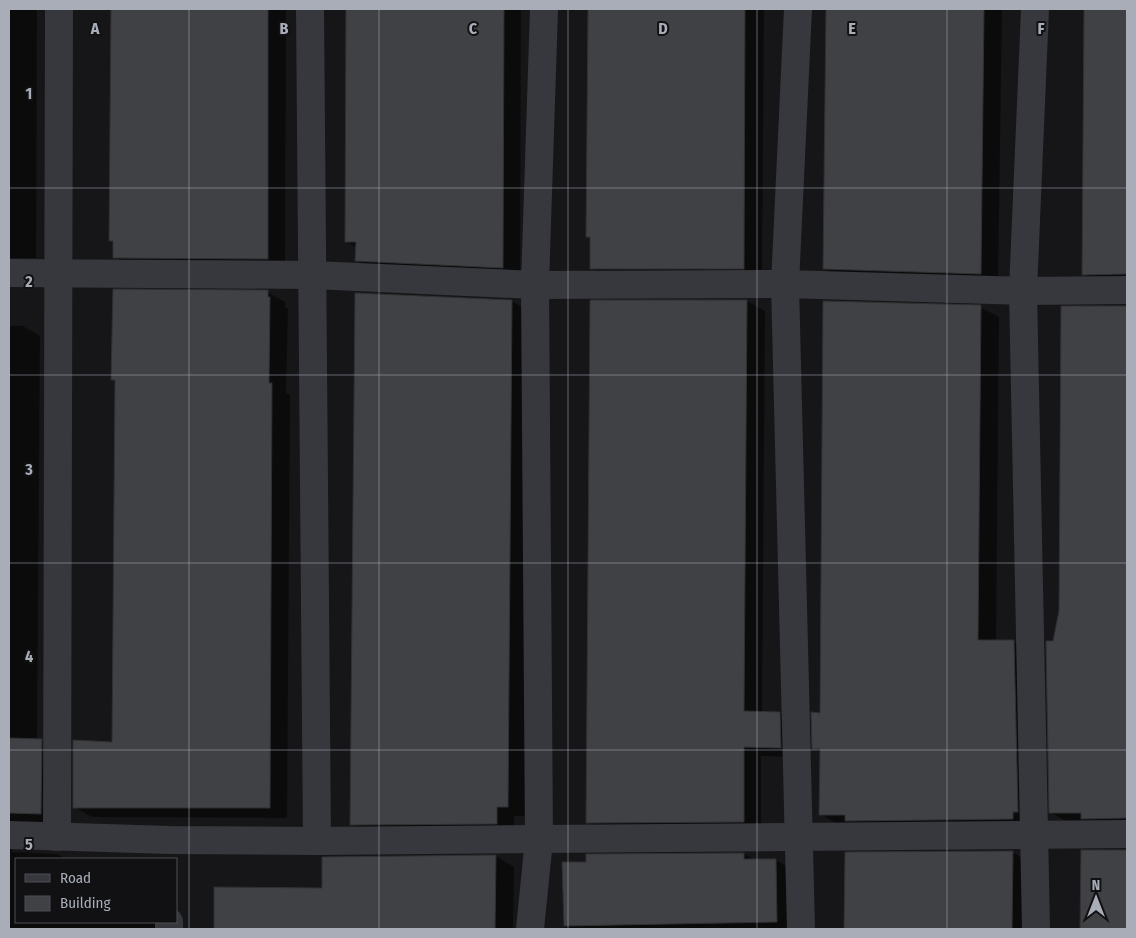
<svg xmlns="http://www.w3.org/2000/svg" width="1136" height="938" font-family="'Fira Sans Condensed',sans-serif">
<rect width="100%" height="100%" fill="#161618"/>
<!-- shadow -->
<g fill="#0007">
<path d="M 9,9 L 37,9 L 36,258 L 9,258 Z"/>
<path d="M 112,9 L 286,9 L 285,269 L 132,268 L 114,257 L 114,243 L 110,240 Z"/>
<path d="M 348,9 L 521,9 L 520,277 L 374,271 L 357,261 L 357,248 L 346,242 Z"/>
<path d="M 590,9 L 764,9 L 762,278 L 609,279 L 591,268 L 591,239 L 587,236 Z"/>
<path d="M 827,9 L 1002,9 L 998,284 L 842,279 L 824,269 Z"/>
<path d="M 1086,9 L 1127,9 L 1127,284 L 1101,284 L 1083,274 Z"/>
<path d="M 267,292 L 285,302 L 285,307 L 288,309 L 286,393 L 290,395 L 287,818 L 92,817 L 74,807 L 113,743 L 116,381 L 113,379 Z"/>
<path d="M 512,301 L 529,311 L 526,816 L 514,816 L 514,833 L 369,835 L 352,824 Z"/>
<path d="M 747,301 L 765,311 L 762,712 L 780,713 L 797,723 L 798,757 L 761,756 L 761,831 L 605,832 L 588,822 L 591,302 Z"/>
<path d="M 980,307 L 999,317 L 996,641 L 1014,642 L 1033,652 L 1036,822 L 839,825 L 821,814 L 821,752 L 813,748 L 821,714 Z"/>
<path d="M 1127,307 L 1127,828 L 1068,822 L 1050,812 L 1054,642 L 1060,611 L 1063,308 Z"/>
<path d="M 9,326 L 23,326 L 40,336 L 37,740 L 41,740 L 59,751 L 59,830 L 11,846 L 12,852 L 57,854 L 66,859 L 16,859 L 16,922 L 162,922 L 162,929 L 9,929 Z"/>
<path d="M 1082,851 L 1127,851 L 1127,929 L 1081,929 Z"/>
<path d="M 1012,852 L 1030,862 L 1029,929 L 846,929 L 846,853 Z"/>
<path d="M 744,854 L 755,860 L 776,860 L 793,870 L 795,929 L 565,929 L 563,863 Z"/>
<path d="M 496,856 L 514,867 L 513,929 L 215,929 L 215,889 L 323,890 Z"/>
</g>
<!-- building -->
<g fill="#404145" stroke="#303034">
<path d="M 111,9 L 268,9 L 268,259 L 113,258 L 113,241 L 109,241 Z"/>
<path d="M 346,9 L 504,9 L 503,268 L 355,261 L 356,242 L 345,242 Z"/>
<path d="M 588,9 L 745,9 L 744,269 L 590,269 L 590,237 L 586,237 Z"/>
<path d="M 826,9 L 984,9 L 981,274 L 823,269 Z"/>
<path d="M 1084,9 L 1127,9 L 1127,274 L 1082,275 Z"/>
<path d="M 113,289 L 268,290 L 268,297 L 270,297 L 269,383 L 272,383 L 270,808 L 73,808 L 73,740 L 112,742 L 115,380 L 111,380 Z"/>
<path d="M 355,293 L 512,300 L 508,807 L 497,807 L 497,824 L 350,825 Z"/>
<path d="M 590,300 L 747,300 L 744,711 L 780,712 L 781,748 L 744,747 L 744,822 L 586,823 Z"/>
<path d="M 823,301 L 981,305 L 978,640 L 1014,640 L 1018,812 L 1013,812 L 1013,819 L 845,821 L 845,815 L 819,815 L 820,749 L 812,749 L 811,712 L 820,713 Z"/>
<path d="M 1061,306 L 1127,306 L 1127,818 L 1081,819 L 1081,813 L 1049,813 L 1046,641 L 1053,641 L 1059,611 Z"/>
<path d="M 9,738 L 42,739 L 41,814 L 9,813 Z"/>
<path d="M 1081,850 L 1127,850 L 1127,929 L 1080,929 Z"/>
<path d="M 1013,851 L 1012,929 L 844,929 L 845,852 Z"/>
<path d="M 744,853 L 744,859 L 776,859 L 777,922 L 564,926 L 562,862 L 586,862 L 586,854 Z"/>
<path d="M 496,855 L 495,929 L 214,929 L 214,887 L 322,888 L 322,857 Z"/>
</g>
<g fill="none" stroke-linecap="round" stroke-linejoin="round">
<!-- street -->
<g stroke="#37383d" stroke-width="28">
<path d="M 310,9 L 317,841"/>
<path d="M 798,9 L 785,284 L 801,929"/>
<path d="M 1035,9 L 1023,291 L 1036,929"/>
<path d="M 9,273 L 313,275 L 535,285 L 785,284 L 1023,291 L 1127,290"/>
<path d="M 9,835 L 169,840 L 317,841 L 1127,834"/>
<path d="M 57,837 L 59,9"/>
<path d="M 169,922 L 169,929"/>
<path d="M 530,929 L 539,840 L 535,285 L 544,9"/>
</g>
</g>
<!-- grid -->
<path fill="none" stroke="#a8adb8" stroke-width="1" stroke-opacity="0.55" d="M 189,9 L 189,929M 379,9 L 379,929M 568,9 L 568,929M 757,9 L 757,929M 947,9 L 947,929M 9,188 L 1127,188M 9,375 L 1127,375M 9,563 L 1127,563M 9,750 L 1127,750"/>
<g font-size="16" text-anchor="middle" font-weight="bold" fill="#a8adb8" stroke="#111113" stroke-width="4" stroke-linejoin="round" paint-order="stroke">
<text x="95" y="34">A</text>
<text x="284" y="34">B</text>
<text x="473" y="34">C</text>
<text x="663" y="34">D</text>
<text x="852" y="34">E</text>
<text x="1041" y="34">F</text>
<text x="29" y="99">1</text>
<text x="29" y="287">2</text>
<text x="29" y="475">3</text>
<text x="29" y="662">4</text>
<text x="29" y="850">5</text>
</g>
<!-- border -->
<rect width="1136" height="938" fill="none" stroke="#a8adb8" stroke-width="20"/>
<!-- legend -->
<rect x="15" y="858" width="162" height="65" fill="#111113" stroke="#4d4f55"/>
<rect x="25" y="874" width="25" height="8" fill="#37383d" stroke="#4d4f55"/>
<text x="60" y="883" font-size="15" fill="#a8adb8">Road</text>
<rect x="25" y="896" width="25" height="15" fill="#404145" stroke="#4d4f55"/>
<text x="60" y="908" font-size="15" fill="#a8adb8">Building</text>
<!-- north arrow -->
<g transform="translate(1096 898)" stroke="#111113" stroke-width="4" paint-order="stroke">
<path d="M0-4L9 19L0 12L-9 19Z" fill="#a8adb8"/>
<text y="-8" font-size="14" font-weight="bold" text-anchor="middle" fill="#a8adb8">N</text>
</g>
</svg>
